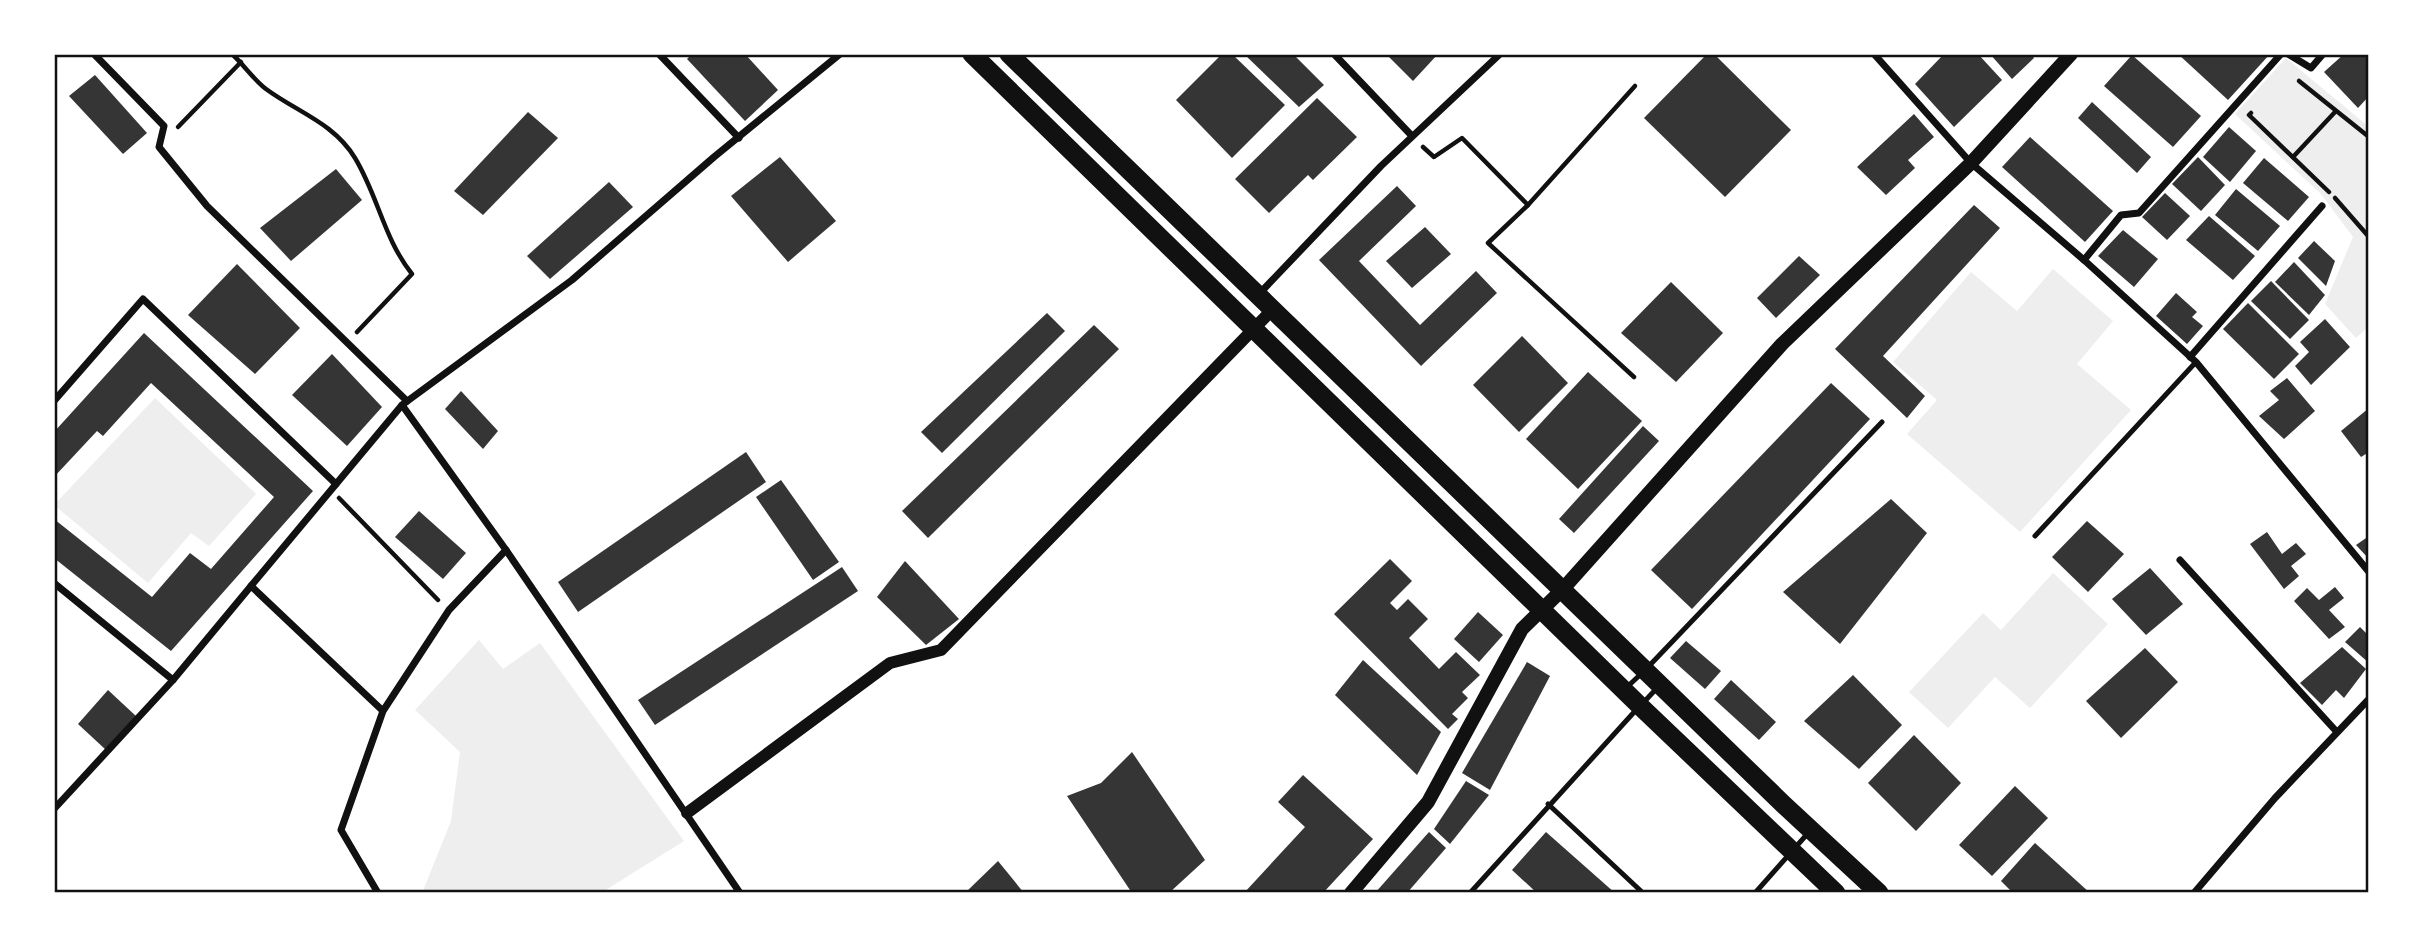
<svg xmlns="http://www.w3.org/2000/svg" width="2423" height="947" font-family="Lato,sans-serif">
<rect width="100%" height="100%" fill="#fff"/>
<!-- green -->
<g fill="#eee">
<path d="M 2286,58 L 2369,127 L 2369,326 L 2356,338 L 2325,304 L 2353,237 L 2321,194 L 2235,114 Z"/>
<path d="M 2053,269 L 2113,321 L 2077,364 L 2131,410 L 2020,532 L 1907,434 L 1937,400 L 1893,362 L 1971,272 L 2017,311 Z"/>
<path d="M 155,398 L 256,494 L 209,546 L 191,533 L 148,583 L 54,505 Z"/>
<path d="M 2053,573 L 2108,624 L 2030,708 L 1995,677 L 1948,728 L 1909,692 L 1983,613 L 2001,630 Z"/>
<path d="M 479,640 L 503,669 L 540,643 L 684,841 L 601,893 L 422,893 L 451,821 L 460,752 L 415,710 Z"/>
</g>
<!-- building -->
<g fill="#353535">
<path d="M 692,54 L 745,54 L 778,90 L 745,121 L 687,59 Z"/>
<path d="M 1222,54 L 1232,54 L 1285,105 L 1232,158 L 1176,100 Z"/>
<path d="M 1244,54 L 1293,54 L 1324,85 L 1299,107 Z"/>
<path d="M 1386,54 L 1438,54 L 1413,81 Z"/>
<path d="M 1707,54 L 1714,54 L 1791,130 L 1725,197 L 1644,118 Z"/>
<path d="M 1944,54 L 1978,54 L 2002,80 L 1954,127 L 1915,84 Z"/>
<path d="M 1990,54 L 2031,54 L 2034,58 L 2012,79 Z"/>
<path d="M 2178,54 L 2270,54 L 2228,100 Z"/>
<path d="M 2344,54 L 2369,57 L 2369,96 L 2358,108 L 2324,72 Z"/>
<path d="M 2132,55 L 2201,116 L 2173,147 L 2104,86 Z"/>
<path d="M 95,75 L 147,133 L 123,154 L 69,96 Z"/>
<path d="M 1317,98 L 1357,137 L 1313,180 L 1308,175 L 1269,213 L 1235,179 Z"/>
<path d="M 2092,102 L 2151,157 L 2137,173 L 2078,118 Z"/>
<path d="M 528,112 L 558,138 L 483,215 L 454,191 Z"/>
<path d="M 1914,114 L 1934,137 L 1908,160 L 1915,168 L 1886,195 L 1857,167 Z"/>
<path d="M 2229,127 L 2256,151 L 2230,182 L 2203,157 Z"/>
<path d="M 2030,137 L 2113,211 L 2085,242 L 2002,167 Z"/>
<path d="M 780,157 L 836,221 L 788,262 L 731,196 Z"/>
<path d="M 2198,157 L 2225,185 L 2201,211 L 2172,184 Z"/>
<path d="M 2264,158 L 2309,197 L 2288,221 L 2243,183 Z"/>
<path d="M 336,169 L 362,200 L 291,261 L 260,228 Z"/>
<path d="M 609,182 L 633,207 L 550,279 L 527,256 Z"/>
<path d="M 1397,186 L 1416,206 L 1359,261 L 1420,325 L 1476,271 L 1497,293 L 1421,366 L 1319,260 Z"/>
<path d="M 2236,189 L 2280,226 L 2258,251 L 2215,215 Z"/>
<path d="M 2165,193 L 2190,216 L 2167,240 L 2142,217 Z"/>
<path d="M 1974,205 L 2000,228 L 1883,356 L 1925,396 L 1907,418 L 1835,349 Z"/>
<path d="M 2209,216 L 2255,256 L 2233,280 L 2186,240 Z"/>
<path d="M 1425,227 L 1451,254 L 1412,288 L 1386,261 Z"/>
<path d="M 2123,230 L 2158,259 L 2134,287 L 2098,256 Z"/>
<path d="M 2314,241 L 2335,261 L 2326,286 L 2298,258 Z"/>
<path d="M 1799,256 L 1820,275 L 1776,318 L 1757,298 Z"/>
<path d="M 2294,262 L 2325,295 L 2309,315 L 2275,282 Z"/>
<path d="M 237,264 L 300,328 L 255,374 L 188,315 Z"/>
<path d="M 2271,281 L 2309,320 L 2290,339 L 2251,301 Z"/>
<path d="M 1671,282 L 1723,333 L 1676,382 L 1621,333 Z"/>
<path d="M 2176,293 L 2197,312 L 2192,317 L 2203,326 L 2187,344 L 2156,316 Z"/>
<path d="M 2248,303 L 2299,354 L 2274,379 L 2223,329 Z"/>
<path d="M 1047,313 L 1065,331 L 942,453 L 921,432 Z"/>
<path d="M 2325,319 L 2350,347 L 2311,385 L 2295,366 L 2309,352 L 2300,342 Z"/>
<path d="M 1094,325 L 1119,349 L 928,538 L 902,511 Z"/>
<path d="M 144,333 L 313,491 L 171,651 L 54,558 L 54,519 L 152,597 L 190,553 L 211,569 L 274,497 L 151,383 L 103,436 L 97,431 L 54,477 L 54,432 Z"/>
<path d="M 1522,336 L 1568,383 L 1519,432 L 1473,385 Z"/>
<path d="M 332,354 L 382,407 L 347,446 L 292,395 Z"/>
<path d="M 1588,372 L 1642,421 L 1578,489 L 1526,439 Z"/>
<path d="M 2287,378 L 2315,411 L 2284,439 L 2259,416 L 2279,400 L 2270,391 Z"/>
<path d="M 1831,383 L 1870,419 L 1692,609 L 1651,570 Z"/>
<path d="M 461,391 L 498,431 L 483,449 L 445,409 Z"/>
<path d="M 2369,408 L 2369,452 L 2361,457 L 2341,431 Z"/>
<path d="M 1643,426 L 1659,441 L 1574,533 L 1559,519 Z"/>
<path d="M 746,452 L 766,482 L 578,612 L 558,582 Z"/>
<path d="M 781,480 L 839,562 L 813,580 L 756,497 Z"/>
<path d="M 1891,499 L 1927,533 L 1840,644 L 1783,592 Z"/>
<path d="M 419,511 L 466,553 L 443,579 L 395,537 Z"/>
<path d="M 2087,521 L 2124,554 L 2088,592 L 2052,557 Z"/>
<path d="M 2267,532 L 2282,554 L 2296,543 L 2306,554 L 2291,566 L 2299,576 L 2284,589 L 2250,544 Z"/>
<path d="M 2369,536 L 2369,559 L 2356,545 Z"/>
<path d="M 1390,559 L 1412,581 L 1390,603 L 1397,610 L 1408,599 L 1428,619 L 1409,638 L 1439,669 L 1456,652 L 1480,675 L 1462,692 L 1468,698 L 1452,714 L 1458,719 L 1448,729 L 1334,614 Z"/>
<path d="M 905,561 L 959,619 L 926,645 L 877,597 Z"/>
<path d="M 842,567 L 858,591 L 655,725 L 638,700 Z"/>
<path d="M 2150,568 L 2183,604 L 2146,635 L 2112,599 Z"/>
<path d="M 2335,587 L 2344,598 L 2329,610 L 2345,627 L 2329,639 L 2294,601 L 2307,588 L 2319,600 Z"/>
<path d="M 1478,612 L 1503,635 L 1479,662 L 1454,639 Z"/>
<path d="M 2360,627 L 2369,636 L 2369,663 L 2345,642 Z"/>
<path d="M 1686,641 L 1721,671 L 1705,689 L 1670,658 Z"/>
<path d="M 2342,647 L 2366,669 L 2344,698 L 2336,690 L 2322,705 L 2300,683 Z"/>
<path d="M 2145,648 L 2178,682 L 2121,738 L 2086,701 Z"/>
<path d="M 1363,660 L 1441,732 L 1417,775 L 1335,695 Z"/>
<path d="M 1527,662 L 1550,676 L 1490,790 L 1462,773 Z"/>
<path d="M 1853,675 L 1902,725 L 1859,769 L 1804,721 Z"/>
<path d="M 1731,680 L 1776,722 L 1759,740 L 1714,699 Z"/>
<path d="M 108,690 L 137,717 L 106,750 L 78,724 Z"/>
<path d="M 1914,735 L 1961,783 L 1916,831 L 1868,783 Z"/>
<path d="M 1132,752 L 1205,860 L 1169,893 L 1132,893 L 1067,796 L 1101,783 Z"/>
<path d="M 1303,775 L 1373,839 L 1323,893 L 1244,893 L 1305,827 L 1278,802 Z"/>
<path d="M 1466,781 L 1489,795 L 1450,844 L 1434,829 Z"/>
<path d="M 2015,786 L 2048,818 L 1992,876 L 1959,845 Z"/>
<path d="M 1429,832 L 1446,848 L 1407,893 L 1375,893 Z"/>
<path d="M 1546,832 L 1615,893 L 1537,893 L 1512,870 Z"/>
<path d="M 2035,843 L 2090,893 L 2013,893 L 2001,881 Z"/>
<path d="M 998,861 L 1024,893 L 965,893 Z"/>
</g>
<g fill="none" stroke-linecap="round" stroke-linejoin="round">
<!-- path -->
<g stroke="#111" stroke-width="4.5">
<path d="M 232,54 C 244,65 254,80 266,89 C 297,112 334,123 355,158 C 378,196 384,239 412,274 L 357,332"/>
<path d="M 2299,81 L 2369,137"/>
<path d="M 2251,113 L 2249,115 L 2329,192"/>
<path d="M 178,127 L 241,62"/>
<path d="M 1423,147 L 1434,157 L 1462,138 L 1528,205 L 1488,243 L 1634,377"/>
<path d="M 2293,157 L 2335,112"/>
<path d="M 2335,198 L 2369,237"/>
<path d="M 1528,205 L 1635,86"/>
<path d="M 339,498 L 438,600"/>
</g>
<!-- service -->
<g stroke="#111" stroke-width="5">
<path d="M 2035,536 L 2196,362"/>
<path d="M 1649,666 L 1882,422"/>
<path d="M 1626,688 L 1642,673"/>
<path d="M 1643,703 L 1658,687"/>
<path d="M 1548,804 L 1643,893"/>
<path d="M 1470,893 L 1636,710"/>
<path d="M 1755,893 L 1809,832"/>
</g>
<!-- minor -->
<g stroke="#111" stroke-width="7">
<path d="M 94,54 L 164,126 L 159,147 L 207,206 L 407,401"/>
<path d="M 659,54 L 739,138"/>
<path d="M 1334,54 L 1412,136"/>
<path d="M 1874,54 L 1971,163 L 2084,260 L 2196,362 L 2369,572"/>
<path d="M 2288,54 L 2311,68 L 2323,54"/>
<path d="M 2084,260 L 2121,215 L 2139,213 L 2281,54"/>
<path d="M 1260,293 L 1381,166 L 1500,54"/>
<path d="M 2190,357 L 2322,206"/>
<path d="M 54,401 L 143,299 L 336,484"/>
<path d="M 402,405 L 572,280 L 714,157 L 840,54"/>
<path d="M 506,550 L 740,893"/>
<path d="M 2180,560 L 2336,731"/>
<path d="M 54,583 L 173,680"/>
<path d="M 54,809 L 173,680 L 251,586"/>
<path d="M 378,893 L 341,830 L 383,711 L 449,610 L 506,550 L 402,405 L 251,586 L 383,711"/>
<path d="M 2194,893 L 2275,798 L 2369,699"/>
</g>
<!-- tertiary -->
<path stroke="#111" stroke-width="12" d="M 687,813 L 890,663 L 941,650 L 1273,309"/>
<!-- secondary -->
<path stroke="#111" stroke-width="14" d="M 1351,893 L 1428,802 L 1522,629 L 1562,590 L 1782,344 L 1971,163 L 2071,54"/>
<!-- trunk -->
<g stroke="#111" stroke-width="19">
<path d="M 972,54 L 1640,706 L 1836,893"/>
<path d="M 1009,54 L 1783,804 L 1879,893"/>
</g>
</g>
<!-- border -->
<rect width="2423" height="947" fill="none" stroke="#ffffff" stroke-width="112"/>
<rect x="56" y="56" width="2311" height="835" fill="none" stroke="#111" stroke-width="2.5"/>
</svg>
